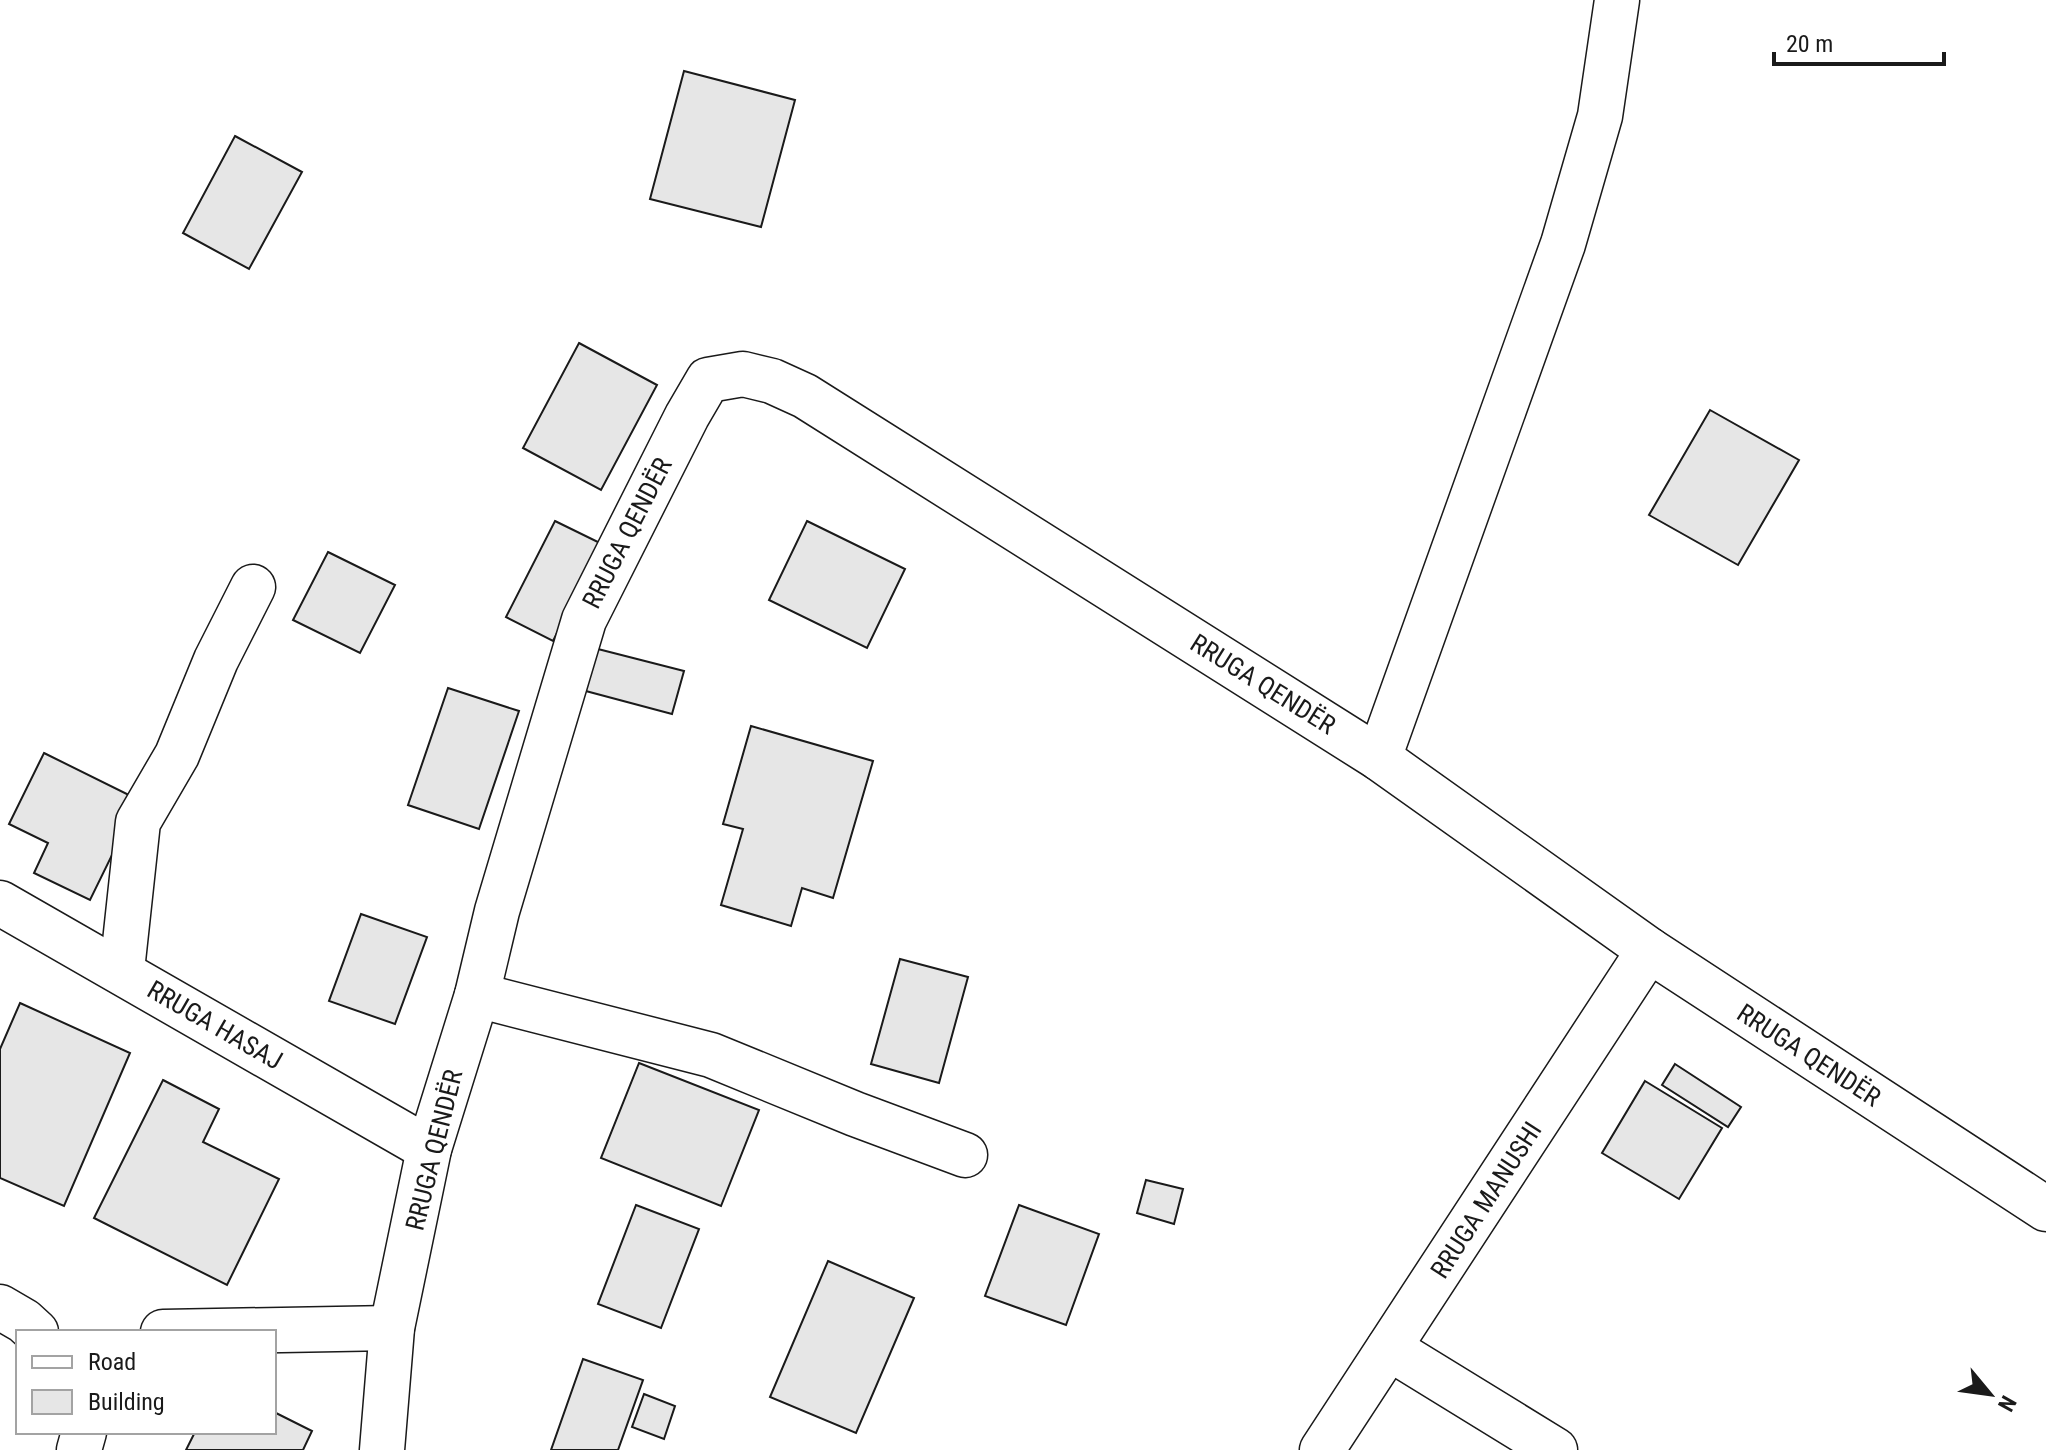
<svg xmlns="http://www.w3.org/2000/svg" width="2046" height="1450" font-family="'Roboto Condensed',sans-serif">
<rect width="100%" height="100%" fill="#fff"/>
<!-- building -->
<g fill="#e6e6e6" stroke="#1a1a1a" stroke-width="2">
<path d="M 684,71 L 795,100 L 761,227 L 650,199 Z"/>
<path d="M 235,136 L 302,172 L 249,269 L 183,233 Z"/>
<path d="M 579,343 L 657,385 L 601,490 L 523,448 Z"/>
<path d="M 1710,410 L 1799,460 L 1738,565 L 1649,515 Z"/>
<path d="M 555,521 L 602,544 L 553,641 L 506,617 Z"/>
<path d="M 807,521 L 905,569 L 867,648 L 769,600 Z"/>
<path d="M 328,552 L 395,585 L 360,653 L 293,620 Z"/>
<path d="M 594,648 L 684,671 L 672,714 L 582,690 Z"/>
<path d="M 448,688 L 519,711 L 479,829 L 408,805 Z"/>
<path d="M 751,726 L 873,761 L 833,898 L 802,888 L 791,926 L 721,905 L 743,829 L 723,824 Z"/>
<path d="M 44,753 L 139,800 L 90,900 L 34,873 L 48,843 L 9,824 Z"/>
<path d="M 361,914 L 427,937 L 395,1024 L 329,1001 Z"/>
<path d="M 900,959 L 968,977 L 939,1083 L 871,1064 Z"/>
<path d="M 20,1003 L 130,1053 L 64,1206 L 0,1178 L 0,1049 Z"/>
<path d="M 639,1063 L 759,1110 L 721,1206 L 601,1158 Z"/>
<path d="M 1675,1064 L 1741,1107 L 1728,1127 L 1662,1085 Z"/>
<path d="M 163,1080 L 219,1109 L 203,1142 L 279,1179 L 227,1285 L 94,1218 Z"/>
<path d="M 1645,1081 L 1722,1128 L 1679,1199 L 1602,1153 Z"/>
<path d="M 1146,1180 L 1183,1189 L 1174,1224 L 1137,1213 Z"/>
<path d="M 636,1205 L 699,1229 L 661,1328 L 598,1304 Z"/>
<path d="M 1019,1205 L 1099,1234 L 1066,1325 L 985,1296 Z"/>
<path d="M 828,1261 L 914,1298 L 856,1433 L 770,1397 Z"/>
<path d="M 583,1359 L 643,1380 L 618,1450 L 551,1450 Z"/>
<path d="M 644,1394 L 675,1406 L 664,1439 L 632,1427 Z"/>
<path d="M 274,1412 L 312,1431 L 303,1450 L 186,1450 L 195,1432 L 274,1432 Z"/>
</g>
<g fill="none" stroke-linecap="round" stroke-linejoin="round">
<defs>
<g id="minor">
<path d="M 1379,758 L 1563,244 L 1600,116 L 1617,0"/>
<path d="M 0,903 L 429,1149"/>
<path d="M 122,970 L 138,822 L 177,755 L 216,660 L 253,587"/>
<path d="M 477,995 L 711,1055 L 855,1114 L 965,1155"/>
<path d="M 0,1307 L 24,1321 L 36,1332"/>
<path d="M 163,1332 L 392,1328"/>
<path d="M 1389,1348 L 1555,1450"/>
<path d="M 79,1450 L 84,1432"/>
<path d="M 382,1450 L 392,1328 L 429,1149 L 477,995 L 497,911 L 584,620 L 687,416 L 708,380 L 743,374 L 772,381 L 805,396 L 1379,758 L 1649,950 L 2046,1209"/>
<path d="M 1322,1450 L 1649,950"/>
</g>
</defs>
<!-- minor casing -->
<use href="#minor" stroke="#1a1a1a" stroke-width="47"/>
<!-- minor -->
<use href="#minor" stroke="#fff" stroke-width="44"/>
</g>
<g text-anchor="middle" dominant-baseline="central" stroke-width="6" stroke-linejoin="round" paint-order="stroke">
<!-- street labels -->
<g font-size="26" fill="#1a1a1a" stroke="#fff">
<text transform="translate(627 533) rotate(-63)">RRUGA QENDËR</text>
<text transform="translate(1263 684) rotate(32)">RRUGA QENDËR</text>
<text transform="translate(215 1025) rotate(30)">RRUGA HASAJ</text>
<text transform="translate(1809 1055) rotate(33)">RRUGA QENDËR</text>
<text transform="translate(434 1150) rotate(-76)">RRUGA QENDËR</text>
<text transform="translate(1486 1200) rotate(-57)">RRUGA MANUSHI</text>
</g>
</g>
<!-- legend -->
<rect x="16" y="1330" width="260" height="104" fill="#ffffff" stroke="#a3a3a3" stroke-width="2"/>
<rect x="32" y="1356" width="40" height="12" fill="#ffffff" stroke="#a3a3a3" stroke-width="2"/>
<text x="88" y="1370" font-size="24" fill="#1a1a1a">Road</text>
<rect x="32" y="1390" width="40" height="24" fill="#e6e6e6" stroke="#a3a3a3" stroke-width="2"/>
<text x="88" y="1410" font-size="24" fill="#1a1a1a">Building</text>
<!-- north arrow -->
<g transform="translate(1990 1394) rotate(119)" stroke="#ffffff" stroke-width="6" paint-order="stroke">
<path d="M0-6L14 30L0 20L-14 30Z" fill="#1a1a1a"/>
<text y="-12" font-size="22" font-weight="bold" text-anchor="middle" fill="#1a1a1a">N</text>
</g>
<!-- scale -->
<path d="M1774 52v12h170v-12" fill="none" stroke="#1a1a1a" stroke-width="4"/>
<text x="1786" y="52" font-size="24" fill="#1a1a1a" stroke="#ffffff" stroke-width="6" paint-order="stroke">20 m</text>
</svg>
